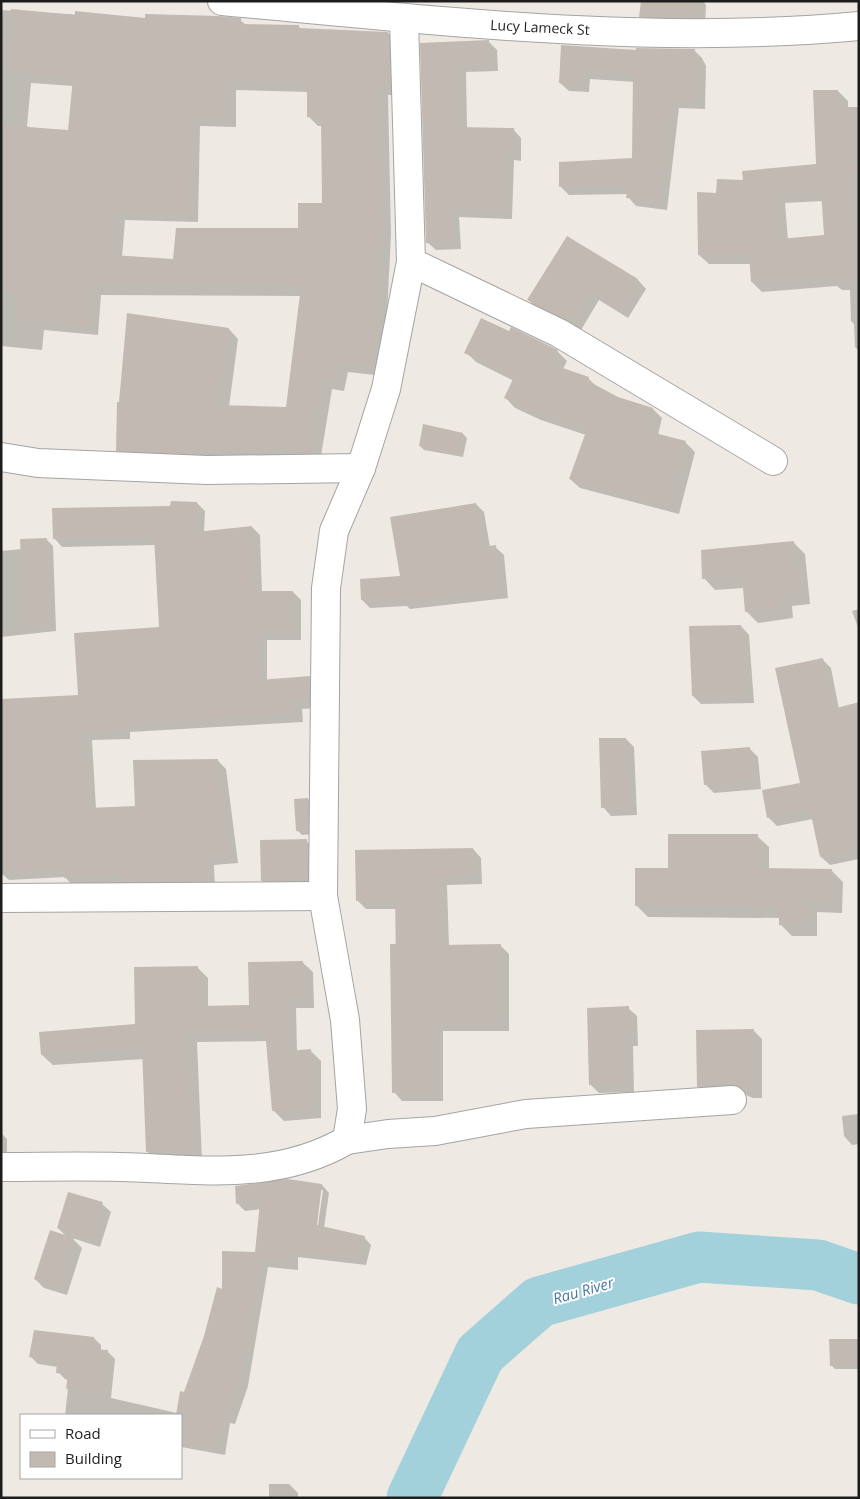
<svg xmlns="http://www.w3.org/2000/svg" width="860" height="1499" font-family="'Open Sans',sans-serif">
<rect width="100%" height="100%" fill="#eeeae3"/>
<!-- shadow -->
<g fill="#0003" fill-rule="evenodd">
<path d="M 642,1 L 703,1 L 706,5 L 705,26 L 649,25 L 641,16 Z"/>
<path d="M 1,10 L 147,19 L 240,20 L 246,25 L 298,26 L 301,29 L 388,33 L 397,43 L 400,95 L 388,95 L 391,234 L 384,376 L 348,372 L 344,391 L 332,389 L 320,462 L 272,455 L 272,460 L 127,460 L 117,450 L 229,329 L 238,339 L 229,407 L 287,408 L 301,296 L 101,295 L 98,335 L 44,330 L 42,350 L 1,346 ZM 31,83 L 73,86 L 70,131 L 30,128 L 27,126 ZM 236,90 L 308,92 L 308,116 L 318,126 L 322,126 L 324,204 L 300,229 L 174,261 L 122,257 L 125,220 L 198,222 L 200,126 L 236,127 Z"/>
<path d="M 489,42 L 497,50 L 498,71 L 466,72 L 467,128 L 513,129 L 521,138 L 521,161 L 514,160 L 512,219 L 459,217 L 461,249 L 436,250 L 427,242 L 422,44 Z"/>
<path d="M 562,47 L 637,52 L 694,50 L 702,58 L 706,66 L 705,109 L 679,108 L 667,210 L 636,206 L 628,197 L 628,194 L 569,195 L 561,187 L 633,159 L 635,82 L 590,79 L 589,92 L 569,91 L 560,83 Z"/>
<path d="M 838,91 L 848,101 L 848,108 L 859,108 L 859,351 L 855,347 L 854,324 L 851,321 L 850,290 L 842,290 L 837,286 L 762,292 L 752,282 L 751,264 L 709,264 L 699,255 L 718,195 L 744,181 L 817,166 ZM 823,201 L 825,236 L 788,240 L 785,203 Z"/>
<path d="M 567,238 L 638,280 L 646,289 L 628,318 L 599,300 L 581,330 L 537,309 L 529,300 Z"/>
<path d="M 557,351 L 567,361 L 563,369 L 588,378 L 598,388 L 617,398 L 653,409 L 662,418 L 658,435 L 685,442 L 695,452 L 679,514 L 580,488 L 570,479 L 586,435 L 541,420 L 515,408 L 506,398 L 514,381 L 476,362 L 466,352 Z"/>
<path d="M 424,426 L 463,434 L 467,438 L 463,457 L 424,450 L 420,446 Z"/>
<path d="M 197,503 L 205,511 L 204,532 L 252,527 L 260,535 L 262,593 L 293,592 L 301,600 L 301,640 L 267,640 L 267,680 L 309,677 L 317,686 L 317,708 L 302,709 L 303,722 L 130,732 L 130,739 L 92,740 L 96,809 L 136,807 L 217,760 L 226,769 L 238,863 L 214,865 L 215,889 L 73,886 L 65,877 L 9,880 L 1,873 L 1,700 L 79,696 L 160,628 L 156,545 L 62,547 L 54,538 L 172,507 Z"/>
<path d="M 476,504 L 484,512 L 490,547 L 495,547 L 504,555 L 508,598 L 410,609 L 407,606 L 370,608 L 362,600 L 401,578 Z"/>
<path d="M 46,539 L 53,546 L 56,631 L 1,637 L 1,551 L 22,549 Z"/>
<path d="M 794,543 L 805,554 L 810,604 L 792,606 L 793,618 L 758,623 L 747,612 L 744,588 L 715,590 L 704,578 Z"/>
<path d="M 859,609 L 859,630 L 852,611 Z"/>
<path d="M 741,626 L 749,635 L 754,703 L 701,704 L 693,696 Z"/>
<path d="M 822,659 L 831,668 L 839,709 L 859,704 L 859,859 L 830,865 L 821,857 L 813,819 L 777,826 L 768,817 L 801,784 Z"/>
<path d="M 626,739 L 634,747 L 637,815 L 611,816 L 603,807 Z"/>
<path d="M 750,749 L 758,757 L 761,789 L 714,793 L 705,784 Z"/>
<path d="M 308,799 L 312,803 L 312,834 L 302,835 L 298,831 Z"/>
<path d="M 757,836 L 769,847 L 769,869 L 831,870 L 843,882 L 842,913 L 817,912 L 817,936 L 792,936 L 780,924 L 780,918 L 648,917 L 636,905 L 669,869 Z"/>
<path d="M 306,841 L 315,849 L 316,889 L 270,889 L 262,880 Z"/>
<path d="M 473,849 L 481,858 L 482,884 L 447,885 L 449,946 L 500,945 L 509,954 L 509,1031 L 443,1031 L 443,1101 L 402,1101 L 394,1092 L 396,909 L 366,909 L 357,900 Z"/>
<path d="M 302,962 L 313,972 L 314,1008 L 296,1008 L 297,1051 L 310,1050 L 321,1061 L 321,1118 L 284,1121 L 273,1110 L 267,1041 L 197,1042 L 202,1161 L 158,1162 L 148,1152 L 144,1059 L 53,1065 L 42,1055 L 136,1026 L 197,967 L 208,978 L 208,1007 L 251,1006 Z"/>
<path d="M 628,1008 L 637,1016 L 638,1046 L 633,1046 L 634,1092 L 599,1093 L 590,1084 Z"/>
<path d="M 753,1030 L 762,1039 L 762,1098 L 753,1098 L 741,1093 L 707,1095 L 698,1086 Z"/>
<path d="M 859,1114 L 859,1144 L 852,1145 L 844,1136 L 842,1116 Z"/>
<path d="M 1,1133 L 7,1139 L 7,1160 L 1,1162 Z"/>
<path d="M 322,1185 L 329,1193 L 324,1228 L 364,1237 L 371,1245 L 366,1265 L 298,1257 L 298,1270 L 268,1267 L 248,1386 L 235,1424 L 230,1423 L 225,1455 L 181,1447 L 181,1415 L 65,1415 L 69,1380 L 65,1379 L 58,1372 L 58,1367 L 38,1364 L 30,1356 L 94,1338 L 101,1345 L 101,1351 L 107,1351 L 115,1359 L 111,1398 L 177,1413 L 224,1291 L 256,1253 L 261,1209 L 245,1211 L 238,1204 ZM 320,1190 L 323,1190 L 317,1232 L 314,1231 Z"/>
<path d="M 102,1204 L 111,1212 L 100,1247 L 72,1238 L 82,1248 L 67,1295 L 44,1288 L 35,1279 L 68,1238 L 58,1228 Z"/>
<path d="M 859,1340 L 859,1369 L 835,1369 L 831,1365 Z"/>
<path d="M 269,1484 L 289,1484 L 298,1493 L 298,1498 L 269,1498 Z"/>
</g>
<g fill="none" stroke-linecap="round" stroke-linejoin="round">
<!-- river -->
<path stroke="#a3d1db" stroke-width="51" d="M 412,1498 L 480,1354 L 539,1302 L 699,1257 L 818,1265 L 859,1279"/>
</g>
<!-- building -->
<g fill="#c2b9b2" fill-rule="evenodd">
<path d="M 641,1 L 698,1 L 697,18 L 639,17 Z"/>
<path d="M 11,9 L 75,15 L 75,11 L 145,18 L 145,14 L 218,16 L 241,18 L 241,24 L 299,25 L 299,28 L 388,32 L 390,86 L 379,86 L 382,224 L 377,315 L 380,315 L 374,367 L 338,363 L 334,382 L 322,380 L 310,453 L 263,446 L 263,451 L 190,450 L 190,454 L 116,451 L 117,402 L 119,402 L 127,313 L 229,328 L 218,405 L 286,407 L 301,286 L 91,286 L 89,326 L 17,319 L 19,292 L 1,291 L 1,125 L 68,130 L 73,78 L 6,72 ZM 227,81 L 307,83 L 307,117 L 321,117 L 322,203 L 298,203 L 298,228 L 176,228 L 173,259 L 112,255 L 116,211 L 189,213 L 191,117 L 226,118 Z"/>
<path d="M 489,40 L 490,63 L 458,64 L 460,127 L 514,128 L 513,153 L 506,153 L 505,211 L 451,209 L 453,242 L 426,243 L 420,43 Z"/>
<path d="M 561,45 L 636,50 L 636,48 L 695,49 L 694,56 L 698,56 L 697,101 L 671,100 L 659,202 L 626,198 L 628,186 L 559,187 L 559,162 L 632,158 L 633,75 L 582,71 L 581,84 L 559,83 Z"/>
<path d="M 813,90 L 838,90 L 839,107 L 859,107 L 859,171 L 847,172 L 852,230 L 859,229 L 859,280 L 831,281 L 831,276 L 751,282 L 749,254 L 698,255 L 697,192 L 716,193 L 717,179 L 743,180 L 742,171 L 816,164 ZM 821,191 L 824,235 L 779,239 L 776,194 Z"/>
<path d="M 567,236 L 638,279 L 619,310 L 590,292 L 572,322 L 527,300 Z"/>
<path d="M 481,318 L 509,331 L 511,327 L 558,350 L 551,364 L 589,377 L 588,381 L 618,397 L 653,408 L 647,431 L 686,441 L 669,505 L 569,479 L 587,429 L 530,410 L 504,398 L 514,377 L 464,353 Z"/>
<path d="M 423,424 L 463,433 L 459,454 L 419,446 Z"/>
<path d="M 171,501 L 197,502 L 196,532 L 252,526 L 254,591 L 293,591 L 293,632 L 259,632 L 260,680 L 310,676 L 309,700 L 294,701 L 295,714 L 122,724 L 123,732 L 84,732 L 88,808 L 135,806 L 133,760 L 218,759 L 230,855 L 206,857 L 207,881 L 121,882 L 120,876 L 64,878 L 64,868 L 1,872 L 1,699 L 78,695 L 74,633 L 159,627 L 154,537 L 53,539 L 52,508 L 170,506 Z"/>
<path d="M 476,503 L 483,547 L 496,545 L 500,590 L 401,601 L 401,598 L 361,600 L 360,579 L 400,576 L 390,517 Z"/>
<path d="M 47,538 L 50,625 L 24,628 L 20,539 Z"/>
<path d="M 794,541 L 800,593 L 781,595 L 782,607 L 745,612 L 742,576 L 702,579 L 701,550 Z"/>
<path d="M 741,625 L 746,694 L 692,696 L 689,626 Z"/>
<path d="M 823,658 L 833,709 L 859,702 L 859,848 L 820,857 L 810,810 L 767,818 L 762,790 L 800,783 L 775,668 Z"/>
<path d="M 599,738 L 626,738 L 629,807 L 601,808 Z"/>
<path d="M 750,747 L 753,781 L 704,785 L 701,751 Z"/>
<path d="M 308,798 L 308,831 L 296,831 L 294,799 Z"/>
<path d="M 668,834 L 758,834 L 758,868 L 832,869 L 831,902 L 806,901 L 806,925 L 779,925 L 779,907 L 635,906 L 635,868 L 668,868 Z"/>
<path d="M 307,839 L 308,880 L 261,881 L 260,840 Z"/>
<path d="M 473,848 L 474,876 L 439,877 L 441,945 L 501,944 L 501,1023 L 435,1023 L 435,1093 L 392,1093 L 390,944 L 396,944 L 395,900 L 356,901 L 355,850 Z"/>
<path d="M 303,961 L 304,998 L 286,998 L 288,1051 L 311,1049 L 311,1108 L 272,1111 L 265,1030 L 187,1032 L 192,1151 L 146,1152 L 142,1048 L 41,1055 L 39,1032 L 135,1024 L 134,967 L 198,966 L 198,1006 L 249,1005 L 248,962 Z"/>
<path d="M 629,1006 L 630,1038 L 625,1038 L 626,1084 L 589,1085 L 587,1008 Z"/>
<path d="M 754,1029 L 754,1090 L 744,1090 L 731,1084 L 697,1087 L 696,1030 Z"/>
<path d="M 288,1179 L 322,1184 L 317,1225 L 365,1236 L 359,1258 L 292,1250 L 291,1263 L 261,1260 L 241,1378 L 227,1417 L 223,1417 L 218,1448 L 181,1442 L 181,1415 L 176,1415 L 180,1391 L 184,1392 L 204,1336 L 217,1287 L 222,1289 L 222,1251 L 255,1252 L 260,1202 L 236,1204 L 235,1186 Z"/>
<path d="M 68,1192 L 103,1202 L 92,1239 L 57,1228 Z"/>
<path d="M 50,1230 L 74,1238 L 59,1288 L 34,1279 Z"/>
<path d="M 34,1330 L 94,1337 L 93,1349 L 108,1350 L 104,1393 L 66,1389 L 68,1374 L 56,1373 L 57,1362 L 29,1357 Z"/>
<path d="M 829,1339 L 859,1339 L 859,1365 L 830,1366 Z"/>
</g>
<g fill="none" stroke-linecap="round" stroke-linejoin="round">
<defs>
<g id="minor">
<path d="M 222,1 C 433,20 647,46 859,26"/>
<path d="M 411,262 L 559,333 L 773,461"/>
<path d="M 1,457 L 38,463 L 207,470 L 361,468"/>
<path d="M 1,898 L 323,896"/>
<path d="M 347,1140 L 388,1134 L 435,1131 L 526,1114 L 732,1100"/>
<path d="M 1,1167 C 41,1167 80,1166 120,1167 C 199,1169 275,1182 347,1140 L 352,1109 L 345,1020 L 323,896 L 326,588 L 334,531 L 361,468 L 386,389 L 411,262 L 404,19"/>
</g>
</defs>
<!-- minor casing -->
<use href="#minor" stroke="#a4a4a4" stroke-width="30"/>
<!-- minor -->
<use href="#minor" stroke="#fff" stroke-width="28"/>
</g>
<g text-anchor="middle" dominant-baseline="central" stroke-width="4" stroke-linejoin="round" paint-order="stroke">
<!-- street labels -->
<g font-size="14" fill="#1d1d1d" stroke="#fff">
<text transform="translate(540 27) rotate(3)">Lucy Lameck St</text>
</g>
<!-- water labels -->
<g font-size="15" font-style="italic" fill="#4879a3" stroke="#fff">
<text transform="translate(583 1290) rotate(-16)">Rau River</text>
</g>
</g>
<!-- border -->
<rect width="860" height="1499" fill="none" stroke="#1d1d1d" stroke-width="5"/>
<!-- legend -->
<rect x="20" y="1414" width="162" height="65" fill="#ffffff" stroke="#a5a5a5"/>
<rect x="30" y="1430" width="25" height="8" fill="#ffffff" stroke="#a5a5a5"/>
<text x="65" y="1439" font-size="15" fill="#1d1d1d">Road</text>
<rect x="30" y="1452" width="25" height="15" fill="#c2b9b2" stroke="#a5a5a5"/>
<text x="65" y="1464" font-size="15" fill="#1d1d1d">Building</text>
</svg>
